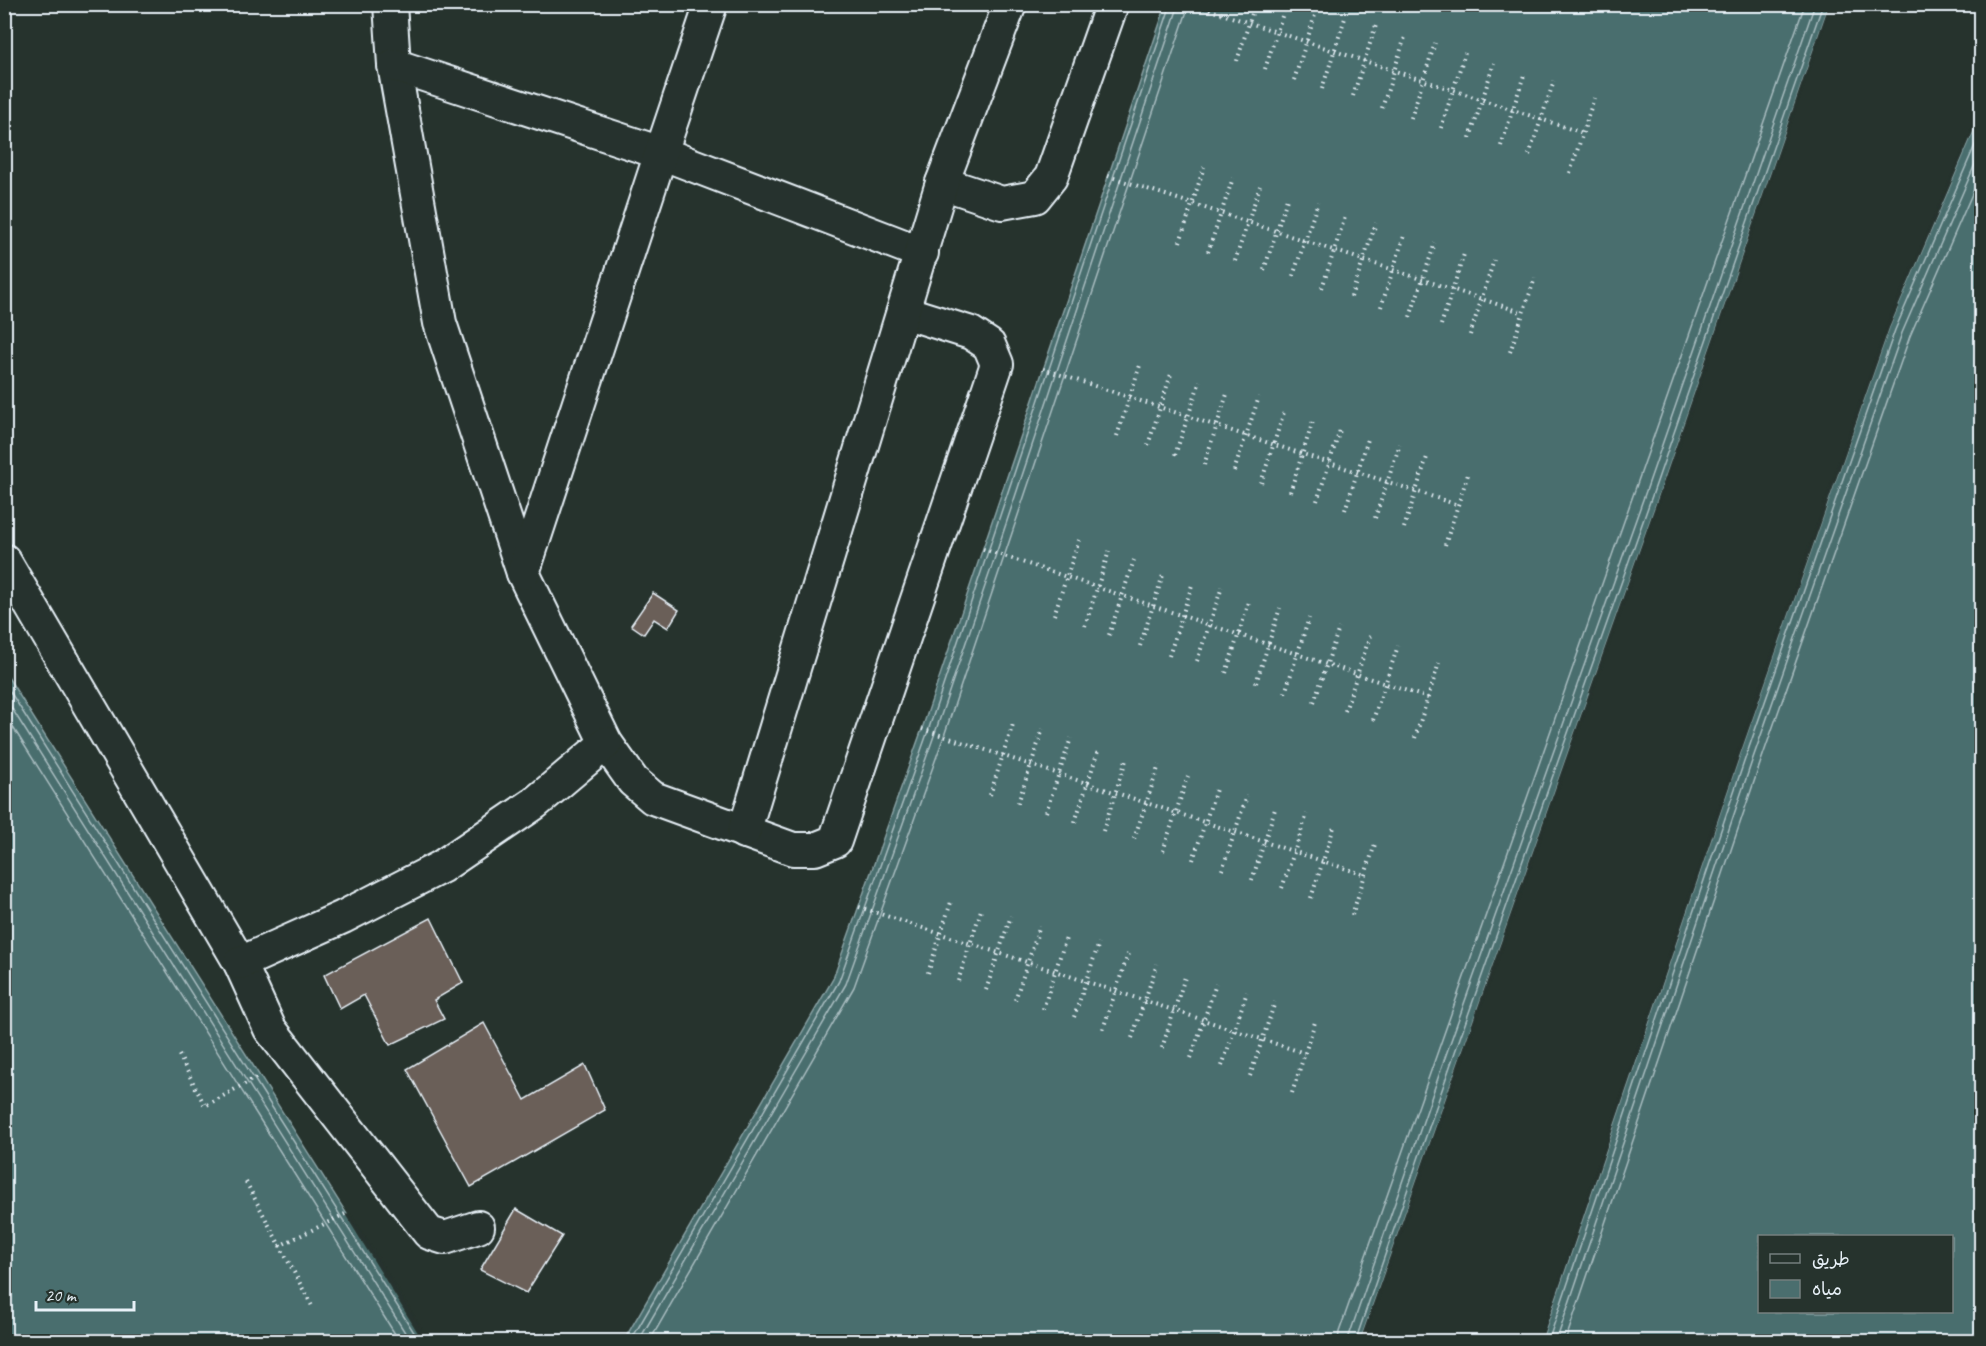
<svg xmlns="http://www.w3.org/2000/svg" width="1986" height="1346" font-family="Caveat,'Playpen Sans Arabic',sans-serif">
<rect width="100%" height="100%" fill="#26332d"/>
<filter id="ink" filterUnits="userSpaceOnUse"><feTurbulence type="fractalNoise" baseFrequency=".0167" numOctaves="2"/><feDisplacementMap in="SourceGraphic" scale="12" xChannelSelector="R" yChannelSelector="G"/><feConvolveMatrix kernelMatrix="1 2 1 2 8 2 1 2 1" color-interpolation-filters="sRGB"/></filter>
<g filter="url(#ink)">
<!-- water -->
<g fill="#4a6e6e" stroke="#89a2a5" stroke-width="1.5" fill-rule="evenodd">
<path d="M 1166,5 L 1829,5 L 1659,495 L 1360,1341 L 623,1342 L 833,979 L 922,729 Z"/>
<path d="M 1981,114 L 1981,1341 L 1541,1342 L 1739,757 L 1889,328 ZM 1760,1236 L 1952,1236 L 1952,1312 L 1760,1312 Z"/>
<path d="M 4,671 L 427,1341 L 5,1341 Z"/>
</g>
<!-- pier -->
<g fill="#26332d">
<path d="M 1832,4 L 1662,496 L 1363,1342 L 1360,1341 L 1659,495 L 1829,5 Z"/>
<path d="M 1982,111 L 1889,328 L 1739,757 L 1541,1341 L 1538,1342 L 1736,756 L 1886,327 L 1979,113 Z"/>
<path d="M 345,1214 L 351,1215 L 430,1342 L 423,1341 Z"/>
</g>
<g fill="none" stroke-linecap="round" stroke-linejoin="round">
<!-- shore -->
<g stroke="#a9bdc1" stroke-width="1.5">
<path d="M 4,682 L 420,1342"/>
<path d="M 4,696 L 411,1342"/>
<path d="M 4,713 L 400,1342"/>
<path d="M 630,1342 L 839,981 L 928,731 L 1171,4"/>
<path d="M 638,1342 L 846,984 L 935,733 L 996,554 L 1179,4"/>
<path d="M 649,1342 L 854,987 L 944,736 L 1186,14 L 1188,4"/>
<path d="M 1338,1342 L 1339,1332 C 1494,889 1652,448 1805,4"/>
<path d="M 1347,1342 L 1448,1049 L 1646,491 L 1815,4"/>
<path d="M 1355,1342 L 1455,1052 L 1653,493 L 1823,4"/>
<path d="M 1548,1342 L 1745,759 L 1895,330 L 1982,129"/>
<path d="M 1556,1342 L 1752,761 L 1902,333 L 1982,148"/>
<path d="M 1565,1342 L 1760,764 L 1910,336 L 1982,171"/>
</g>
</g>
<!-- building -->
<g fill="#6a5e58" stroke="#e8f1f8" stroke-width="1.5">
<path d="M 653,593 L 679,610 L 668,628 L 654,619 L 644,634 L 631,625 Z"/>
<path d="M 431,918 L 463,983 L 434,1000 L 444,1019 L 390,1045 L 364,995 L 340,1009 L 324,975 Z"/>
<path d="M 484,1023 L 525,1100 L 585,1065 L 605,1110 L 471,1187 L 407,1069 Z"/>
<path d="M 516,1209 L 562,1236 L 526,1293 L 480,1270 Z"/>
</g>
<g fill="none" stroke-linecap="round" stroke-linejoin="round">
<defs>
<g id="minor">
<path d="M 390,4 L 394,65 L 440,323 L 523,573 L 606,743 L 633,781 L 653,798 L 793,849 L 815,849 L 835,841 L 997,364 L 989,345 L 971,333 L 904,312"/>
<path d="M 394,65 L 661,153 L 922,253"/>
<path d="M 942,183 L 1002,203 L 1035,197 L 1051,177 L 1112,4"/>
<path d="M 4,560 L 240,963 L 270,1029 L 429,1233 L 445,1238 L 478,1227"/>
<path d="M 523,573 L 661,153 L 711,4"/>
<path d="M 744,832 L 942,183 L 1010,4"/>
<path d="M 240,963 L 343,917 L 441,867 L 535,803 L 606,743"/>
</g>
</defs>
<!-- minor casing -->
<use href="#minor" stroke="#e8f1f8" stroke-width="36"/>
<!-- path -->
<g stroke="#e8f1f8" stroke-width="4" stroke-dasharray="1.5 4.5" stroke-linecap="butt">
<path d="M 1192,4 L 1583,133"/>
<path d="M 1237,61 L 1255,4"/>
<path d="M 1265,69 L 1286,4"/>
<path d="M 1294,80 L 1318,6"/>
<path d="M 1322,89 L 1346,15"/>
<path d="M 1353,96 L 1377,22"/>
<path d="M 1382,108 L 1406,34"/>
<path d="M 1411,118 L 1435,43"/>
<path d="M 1441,128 L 1465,53"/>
<path d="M 1470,138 L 1494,63"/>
<path d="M 1501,146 L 1525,72"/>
<path d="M 1529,155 L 1554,81"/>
<path d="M 1570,173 L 1594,98"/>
<path d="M 1108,176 L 1524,313"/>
<path d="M 1180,242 L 1204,167"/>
<path d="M 1208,252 L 1233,178"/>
<path d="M 1235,261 L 1260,186"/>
<path d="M 1264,270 L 1288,196"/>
<path d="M 1293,276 L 1318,202"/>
<path d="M 1322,288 L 1346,214"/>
<path d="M 1351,297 L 1376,223"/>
<path d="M 1381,307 L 1405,233"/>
<path d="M 1410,317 L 1435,243"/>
<path d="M 1441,325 L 1465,251"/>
<path d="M 1470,335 L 1494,260"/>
<path d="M 1510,352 L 1535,278"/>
<path d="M 1043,369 L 1458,505"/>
<path d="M 1117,436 L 1141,362"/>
<path d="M 1148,445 L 1172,371"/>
<path d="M 1175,455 L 1200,381"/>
<path d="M 1204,465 L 1228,391"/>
<path d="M 1234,471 L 1259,397"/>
<path d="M 1261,483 L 1285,409"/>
<path d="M 1290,492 L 1314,418"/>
<path d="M 1317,501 L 1341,427"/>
<path d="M 1345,510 L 1369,436"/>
<path d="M 1375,518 L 1400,444"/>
<path d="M 1404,528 L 1428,454"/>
<path d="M 1445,545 L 1469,471"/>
<path d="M 983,549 L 1428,698"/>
<path d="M 1054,615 L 1079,540"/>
<path d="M 1085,626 L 1109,551"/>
<path d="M 1109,635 L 1134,560"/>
<path d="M 1140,646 L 1164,572"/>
<path d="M 1169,656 L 1193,582"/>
<path d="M 1197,661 L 1222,587"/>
<path d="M 1226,673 L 1250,599"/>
<path d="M 1256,683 L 1280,608"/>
<path d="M 1285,693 L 1309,618"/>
<path d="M 1314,702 L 1339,628"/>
<path d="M 1345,711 L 1370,636"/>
<path d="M 1373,720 L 1398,646"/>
<path d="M 922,729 L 1365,875"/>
<path d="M 1415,738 L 1439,663"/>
<path d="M 990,795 L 1014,721"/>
<path d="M 1018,803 L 1043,729"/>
<path d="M 1046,812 L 1071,738"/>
<path d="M 1075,822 L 1099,748"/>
<path d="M 1103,831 L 1127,757"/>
<path d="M 1134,839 L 1159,765"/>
<path d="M 1163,851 L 1188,776"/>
<path d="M 1193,860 L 1217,786"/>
<path d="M 1222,870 L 1247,796"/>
<path d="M 1252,880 L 1276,806"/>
<path d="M 1282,888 L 1307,814"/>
<path d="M 1311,898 L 1335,824"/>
<path d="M 859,907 L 1304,1053"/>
<path d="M 1352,915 L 1376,841"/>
<path d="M 928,973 L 952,899"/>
<path d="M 958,981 L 982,907"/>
<path d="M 986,990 L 1011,916"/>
<path d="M 1015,1000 L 1040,926"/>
<path d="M 1043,1009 L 1067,935"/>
<path d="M 1074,1017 L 1099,943"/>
<path d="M 1103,1029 L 1128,954"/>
<path d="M 1132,1038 L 1157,964"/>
<path d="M 1162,1048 L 1186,974"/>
<path d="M 179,1055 L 205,1106 L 259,1076"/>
<path d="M 1191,1058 L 1216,984"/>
<path d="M 1222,1066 L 1247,992"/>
<path d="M 1250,1076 L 1275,1002"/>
<path d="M 1292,1093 L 1316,1019"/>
<path d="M 246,1182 L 312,1306"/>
<path d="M 279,1246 L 345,1214"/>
</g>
<!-- minor -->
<use href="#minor" stroke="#26332d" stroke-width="32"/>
</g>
</g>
<!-- margin -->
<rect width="1986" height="1346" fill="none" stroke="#26332d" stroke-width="24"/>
<rect x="12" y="12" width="1962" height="1322" fill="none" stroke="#e8f1f8" stroke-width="2" filter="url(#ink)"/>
<!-- legend -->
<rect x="1758" y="1235" width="195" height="78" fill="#26332d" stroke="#747f7e" stroke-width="1.5"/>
<rect x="1770" y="1254" width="30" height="9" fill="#26332d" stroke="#747f7e" stroke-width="1.5"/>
<text x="1812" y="1265" font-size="18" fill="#e8f1f8">طريق</text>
<rect x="1770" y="1280" width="30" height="18" fill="#4a6e6e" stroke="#747f7e" stroke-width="1.5"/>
<text x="1812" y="1295" font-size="18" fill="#e8f1f8">مياه</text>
<!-- scale -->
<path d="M36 1301v9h98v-9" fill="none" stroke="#e8f1f8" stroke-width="3"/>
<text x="45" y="1301" font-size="18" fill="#e8f1f8" stroke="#26332d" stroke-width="4.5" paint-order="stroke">20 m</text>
</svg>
